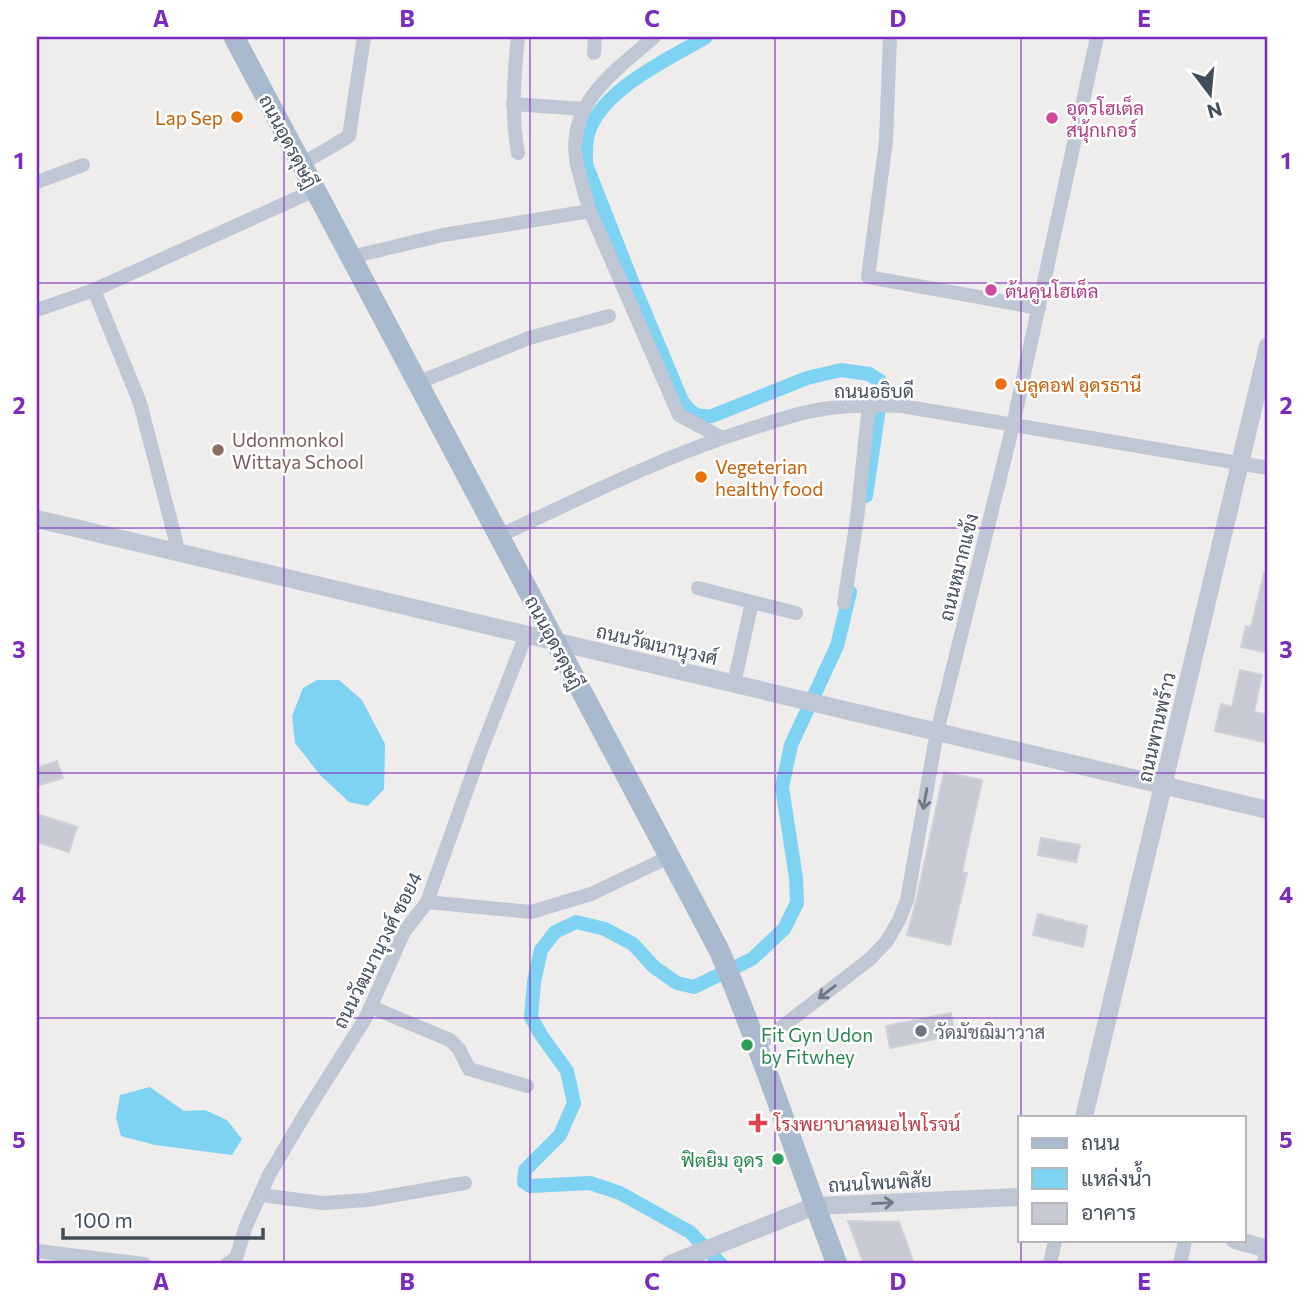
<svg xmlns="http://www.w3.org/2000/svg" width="1305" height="1301" font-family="Commissioner,Sarabun,sans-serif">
<rect width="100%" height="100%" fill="#efecec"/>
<!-- water -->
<g fill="#7fd3f2">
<path d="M 317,680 L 339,680 L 362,700 L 385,744 L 384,789 L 368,806 L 349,802 L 321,776 L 295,743 L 292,716 L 303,688 Z"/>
<path d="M 150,1087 L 184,1111 L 205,1110 L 227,1120 L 242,1139 L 232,1155 L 155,1145 L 121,1136 L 116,1118 L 120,1095 Z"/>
</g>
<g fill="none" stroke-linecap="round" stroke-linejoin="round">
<!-- canal -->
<g stroke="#7fd3f2" stroke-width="14">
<path d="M 706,37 C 669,59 609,86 591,126 C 585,138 586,152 586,164 L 633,284 L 682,401 C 692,414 695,417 712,416 L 807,378 L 841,370 L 869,374 L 880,381 L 881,395 L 866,496"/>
<path d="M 721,1264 L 690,1232 L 620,1193 L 590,1183 L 530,1186 L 524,1182 L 525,1170 L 560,1135 L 574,1103 L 567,1071 L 541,1035 L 531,1017 L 534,982 L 541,950 L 555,932 L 576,922 L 605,929 L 633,944 L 654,967 L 677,983 L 694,987 L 752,959 L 784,929 L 797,903 L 796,878 L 782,787 L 791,745 L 837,646 L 850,592"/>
</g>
</g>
<!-- building -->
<g fill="#c7cad2" stroke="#cfd1d8" stroke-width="2">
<path d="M 1264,573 L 1268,573 L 1268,653 L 1241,647 L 1246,626 L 1251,627 Z"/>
<path d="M 1240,670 L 1262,675 L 1254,712 L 1268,715 L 1268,743 L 1215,731 L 1221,704 L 1232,707 Z"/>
<path d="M 57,761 L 63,778 L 37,786 L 37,768 Z"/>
<path d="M 944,772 L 982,780 L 962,872 L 967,873 L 950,945 L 907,935 L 916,902 Z"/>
<path d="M 37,814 L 77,827 L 69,852 L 37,842 Z"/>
<path d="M 1041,838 L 1080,845 L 1076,862 L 1038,855 Z"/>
<path d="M 1038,914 L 1087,926 L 1083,947 L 1033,935 Z"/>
<path d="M 951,1013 L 955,1035 L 890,1048 L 886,1026 Z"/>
<path d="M 848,1221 L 899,1222 L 914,1264 L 864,1264 Z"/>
</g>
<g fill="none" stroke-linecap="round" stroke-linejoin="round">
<!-- minor -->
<g stroke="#bec7d3" stroke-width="14">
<path d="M 890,37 L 886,141 L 868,277 L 1039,308"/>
<path d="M 594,53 L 595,37"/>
<path d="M 513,104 L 583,109"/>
<path d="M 518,153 C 511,114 514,76 518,37"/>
<path d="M 301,164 L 331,147 L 349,136 L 364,37"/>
<path d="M 37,182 L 83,165"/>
<path d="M 590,211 C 585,194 579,176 576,159 C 568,101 617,70 654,37"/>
<path d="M 351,257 L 443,235 L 590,211 L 679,415 L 722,438"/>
<path d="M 94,290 L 140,403 L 179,553"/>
<path d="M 37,310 L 94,290 L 315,190"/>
<path d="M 417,383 L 529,338 L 609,316"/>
<path d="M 499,536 C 581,498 663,456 750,429 C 772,422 794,414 817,410 C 845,405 874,405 902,406 L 1268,468"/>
<path d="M 698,588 L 752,602 L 734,684"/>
<path d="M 752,602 L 796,613"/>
<path d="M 844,603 L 857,519 L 869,405"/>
<path d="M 427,902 L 531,912 L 591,894 L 669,857"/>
<path d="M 371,1007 L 450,1040 L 459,1049 L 469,1069 L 527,1086"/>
<path d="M 757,1046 L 870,959 L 887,941 L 899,920 L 907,900 L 937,732 L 1013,425 L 1097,37"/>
<path d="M 260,1195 L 323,1203 L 367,1200 L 465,1183"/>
<path d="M 37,1251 L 144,1264"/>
<path d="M 227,1264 L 236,1258 L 246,1226 L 269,1175 L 305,1114 L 365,1019 L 404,932 L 427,902 L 480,753 L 526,635"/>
<path d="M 1050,1264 L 1055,1240"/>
<path d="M 1180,1264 L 1185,1240"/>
<path d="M 1263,1264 L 1268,1249"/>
</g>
<!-- tertiary -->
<g stroke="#bec7d3" stroke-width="18">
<path d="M 37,519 L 1268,810"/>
<path d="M 1084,1117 L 1268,346"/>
<path d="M 1235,1240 L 1268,1249"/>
<path d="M 670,1264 L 815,1206 L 1020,1197"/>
</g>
<!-- primary -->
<path stroke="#a9b9ce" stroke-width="21" d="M 234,37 L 719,950 C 763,1053 797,1160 837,1264"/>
</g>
<!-- one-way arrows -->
<defs><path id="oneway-shaft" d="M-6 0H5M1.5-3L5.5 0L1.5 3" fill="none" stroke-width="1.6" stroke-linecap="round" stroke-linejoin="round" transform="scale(1.75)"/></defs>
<g stroke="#6e7885">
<use href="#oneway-shaft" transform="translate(925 799) rotate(100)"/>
<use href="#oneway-shaft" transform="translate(827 992) rotate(142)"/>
<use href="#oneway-shaft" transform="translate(883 1203) rotate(-3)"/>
</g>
<!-- grid -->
<path fill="none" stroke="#7b2cbf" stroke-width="2" stroke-opacity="0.55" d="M 284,37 L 284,1264M 530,37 L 530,1264M 775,37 L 775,1264M 1021,37 L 1021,1117M 37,283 L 1268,283M 37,528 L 1268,528M 37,773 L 1268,773M 37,1018 L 1268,1018M 1021,1240 L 1021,1264"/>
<!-- markers -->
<g fill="#e8710a" stroke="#fff" stroke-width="2.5">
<circle cx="237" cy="117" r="7"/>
<circle cx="1001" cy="384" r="7"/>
<circle cx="701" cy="477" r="7"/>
</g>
<g fill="#d1479c" stroke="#fff" stroke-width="2.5">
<circle cx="1052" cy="118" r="7"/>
<circle cx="991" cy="290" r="7"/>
</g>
<circle fill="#8d6e63" stroke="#fff" stroke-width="2.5" cx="218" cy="450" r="7"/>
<circle fill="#6b7280" stroke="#fff" stroke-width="2.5" cx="921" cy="1031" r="7"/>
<g fill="#2e9e5b" stroke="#fff" stroke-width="2.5">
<circle cx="747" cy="1045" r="7"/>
<circle cx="778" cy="1159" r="7"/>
</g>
<path fill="#e0444e" stroke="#fff" stroke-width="2.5" d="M754.5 1112.5h7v7h7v7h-7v7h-7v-7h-7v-7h7z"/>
<g text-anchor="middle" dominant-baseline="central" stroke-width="5" stroke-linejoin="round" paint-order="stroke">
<!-- hotel labels -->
<g font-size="19" fill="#b23c85" stroke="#fff" text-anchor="start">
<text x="1066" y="107">อุดรโฮเต็ล<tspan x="1066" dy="22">สนุ้กเกอร์</tspan></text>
<text x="1005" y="290">ต้นคูนโฮเต็ล</text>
</g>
<!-- food labels -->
<g font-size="19" fill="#c56008" stroke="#fff" text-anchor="start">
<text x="223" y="117" text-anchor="end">Lap Sep</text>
<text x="1015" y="384">บลูคอฟ อุดรธานี</text>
<text x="715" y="466">Vegeterian<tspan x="715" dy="22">healthy food</tspan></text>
</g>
<!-- street labels -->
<g font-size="19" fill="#434e5b" stroke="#fff">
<text transform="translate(289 141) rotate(62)">ถนนอุดรดุษฎี</text>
<text x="874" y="390">ถนนอธิบดี</text>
<text transform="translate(958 567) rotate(-76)">ถนนหมากแข้ง</text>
<text transform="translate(555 642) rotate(62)">ถนนอุดรดุษฎี</text>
<text transform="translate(657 644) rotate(13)">ถนนวัฒนานุวงศ์</text>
<text transform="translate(1156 727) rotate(-77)">ถนนพานพร้าว</text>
<text transform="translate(377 950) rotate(-63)">ถนนวัฒนานุวงศ์ ซอย4</text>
<text transform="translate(880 1182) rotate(-3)">ถนนโพนพิสัย</text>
</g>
<!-- education labels -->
<g font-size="19" fill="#785e54" stroke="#fff" text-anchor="start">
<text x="232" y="439">Udonmonkol<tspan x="232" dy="22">Wittaya School</tspan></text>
</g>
<!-- worship labels -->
<g font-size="19" fill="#5b616d" stroke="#fff" text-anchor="start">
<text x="935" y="1031">วัดมัชฌิมาวาส</text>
</g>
<!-- leisure labels -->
<g font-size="19" fill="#27864d" stroke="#fff" text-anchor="start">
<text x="761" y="1034">Fit Gyn Udon<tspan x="761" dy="22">by Fitwhey</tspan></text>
<text x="764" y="1159" text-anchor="end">ฟิตยิม อุดร</text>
</g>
<!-- health labels -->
<g font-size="19" fill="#be3a42" stroke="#fff" text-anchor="start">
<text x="774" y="1123">โรงพยาบาลหมอไพโรจน์</text>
</g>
</g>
<!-- border -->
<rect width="1305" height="1301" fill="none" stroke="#ffffff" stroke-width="77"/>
<!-- legend -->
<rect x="1018" y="1116" width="228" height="126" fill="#ffffff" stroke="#b4b8bd" stroke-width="2"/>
<rect x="1032" y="1138" width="35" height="10" fill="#a9b9ce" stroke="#b4b8bd" stroke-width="2"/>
<text x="1081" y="1150" font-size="21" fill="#434e5b">ถนน</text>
<rect x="1032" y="1168" width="35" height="21" fill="#7fd3f2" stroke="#b4b8bd" stroke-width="2"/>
<text x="1081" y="1186" font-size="21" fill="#434e5b">แหล่งน้ำ</text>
<rect x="1032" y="1203" width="35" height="21" fill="#c7cad2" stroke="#b4b8bd" stroke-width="2"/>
<text x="1081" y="1220" font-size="21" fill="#434e5b">อาคาร</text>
<!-- north arrow -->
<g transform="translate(1210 94) rotate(164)" stroke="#ffffff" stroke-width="5" paint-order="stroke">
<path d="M0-5L12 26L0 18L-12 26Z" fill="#434e5b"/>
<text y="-10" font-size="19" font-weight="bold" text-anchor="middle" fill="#434e5b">N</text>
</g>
<!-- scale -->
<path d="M63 1228v10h200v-10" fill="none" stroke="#434e5b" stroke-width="3.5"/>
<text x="74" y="1228" font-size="21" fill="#434e5b" stroke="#ffffff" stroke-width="5" paint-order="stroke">100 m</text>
<rect x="38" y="38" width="1228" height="1224" fill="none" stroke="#7b2cbf" stroke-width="2.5"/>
<g font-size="23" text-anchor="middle" font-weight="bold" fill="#7b2cbf">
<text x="161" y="27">A</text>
<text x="407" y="27">B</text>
<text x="652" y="27">C</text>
<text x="898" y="27">D</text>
<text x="1144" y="27">E</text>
<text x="19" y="169">1</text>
<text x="1286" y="169">1</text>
<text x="19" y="414">2</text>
<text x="1286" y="414">2</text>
<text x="19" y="658">3</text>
<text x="1286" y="658">3</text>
<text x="19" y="903">4</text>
<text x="1286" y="903">4</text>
<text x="19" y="1148">5</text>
<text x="1286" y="1148">5</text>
<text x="161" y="1290">A</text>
<text x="407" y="1290">B</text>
<text x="652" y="1290">C</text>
<text x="898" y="1290">D</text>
<text x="1144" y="1290">E</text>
</g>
</svg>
